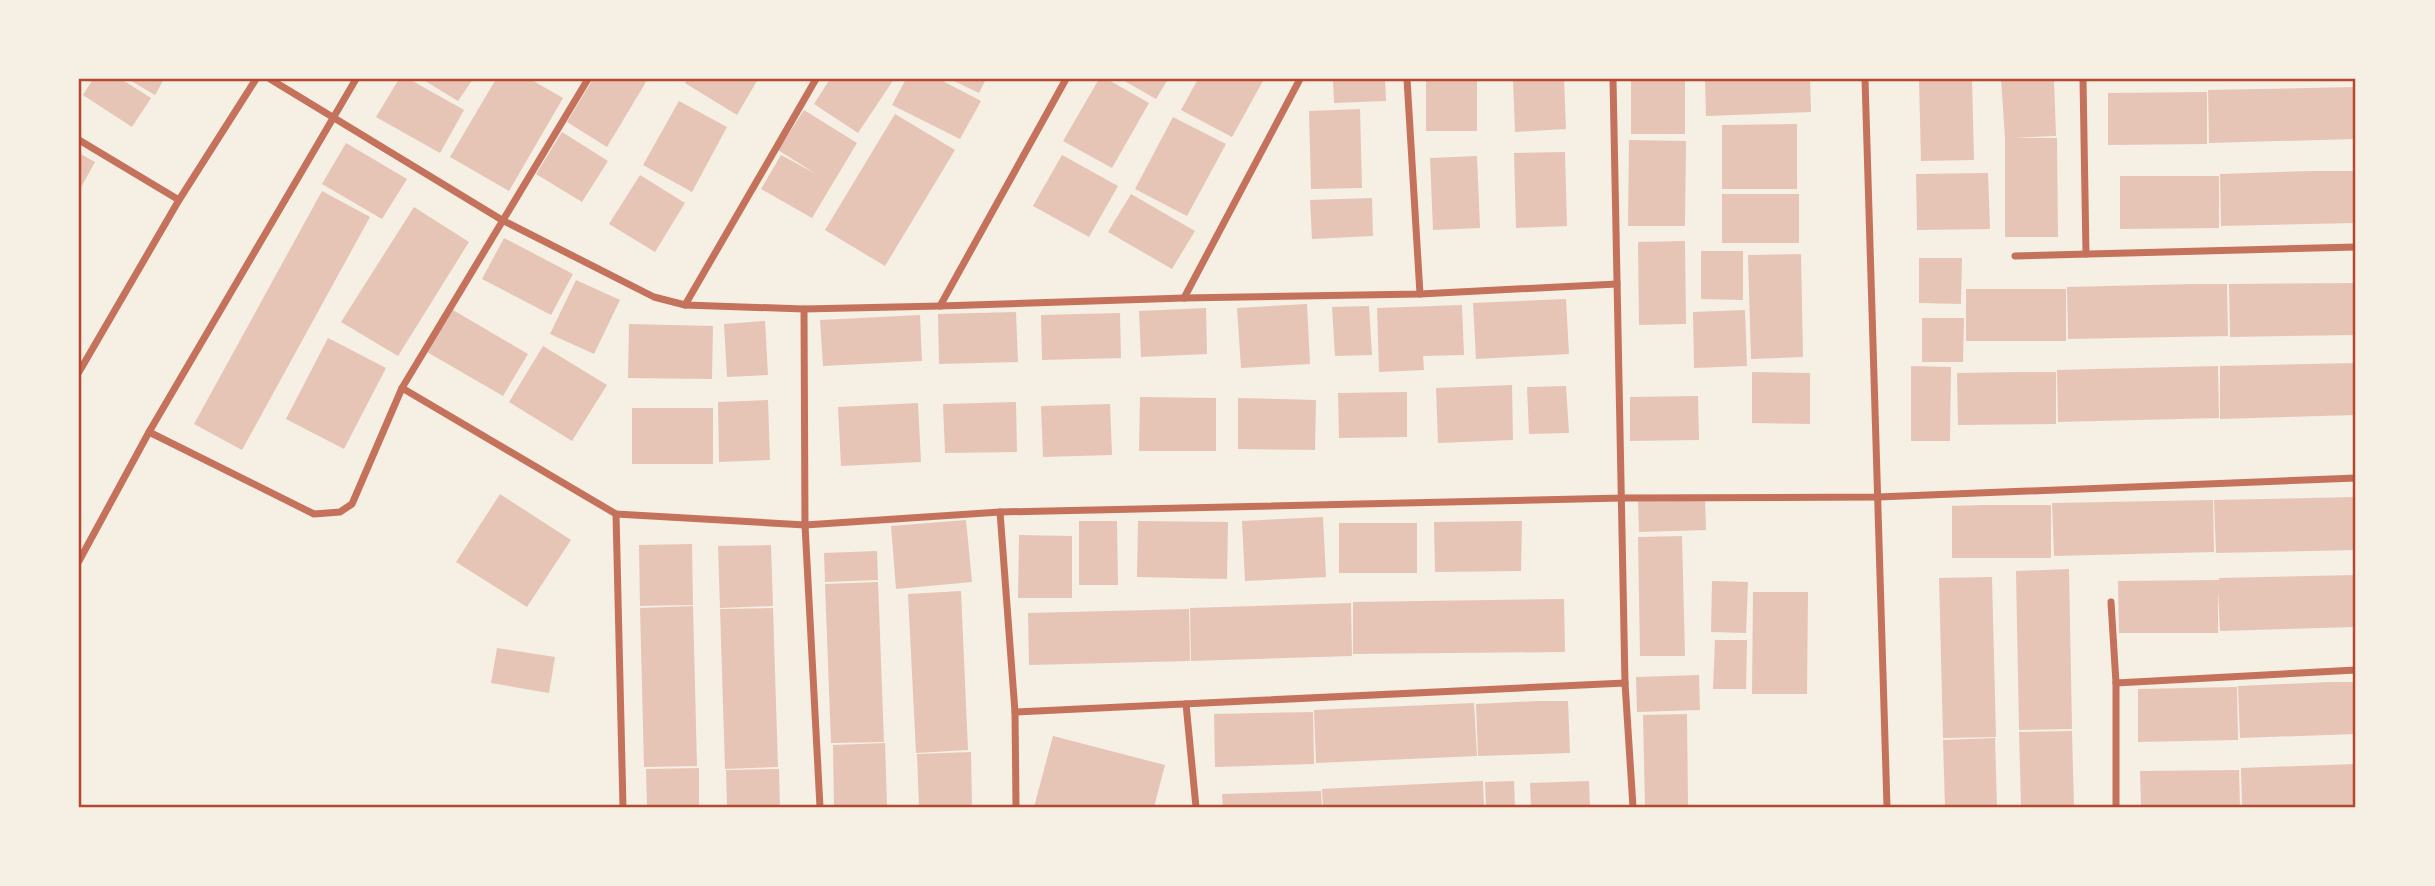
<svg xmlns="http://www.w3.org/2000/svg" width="2435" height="886" font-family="'Varela Round',sans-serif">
<rect width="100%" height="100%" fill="#f6efe4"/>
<!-- building -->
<g fill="#e6c5b7">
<path d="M 93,79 L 121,79 L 151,98 L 132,127 L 83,95 Z"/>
<path d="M 128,79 L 164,79 L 155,95 Z"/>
<path d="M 399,79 L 409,79 L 464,110 L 440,153 L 376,117 Z"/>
<path d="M 422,79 L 473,79 L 458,101 Z"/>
<path d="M 496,79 L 530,79 L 563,98 L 509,191 L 450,157 Z"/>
<path d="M 593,79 L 641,79 L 646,82 L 607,147 L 567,122 Z"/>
<path d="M 687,79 L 758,79 L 737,115 L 685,83 Z"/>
<path d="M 830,79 L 894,79 L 858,133 L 814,104 Z"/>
<path d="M 906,79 L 939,79 L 981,101 L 960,139 L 892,105 Z"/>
<path d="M 950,79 L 986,79 L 979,93 Z"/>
<path d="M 1099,79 L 1107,79 L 1149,103 L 1112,168 L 1063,141 Z"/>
<path d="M 1121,79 L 1168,79 L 1156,99 Z"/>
<path d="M 1198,79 L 1264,79 L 1232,137 L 1181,110 Z"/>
<path d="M 1333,79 L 1385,79 L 1386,101 L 1334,103 Z"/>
<rect x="1426" y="79" width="51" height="52"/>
<path d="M 1513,79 L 1564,79 L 1566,129 L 1515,132 Z"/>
<rect x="1631" y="79" width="54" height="55"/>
<path d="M 1705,79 L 1810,79 L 1811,112 L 1706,116 Z"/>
<path d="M 1919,79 L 1972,79 L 1974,160 L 1921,161 Z"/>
<path d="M 2001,79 L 2054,79 L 2056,136 L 2013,138 L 2057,138 L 2058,237 L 2005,237 L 2005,138 Z"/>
<path d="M 2356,87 L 2356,139 L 2209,143 L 2208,90 Z"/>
<path d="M 2207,92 L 2207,144 L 2108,145 L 2108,93 Z"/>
<path d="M 679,101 L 727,127 L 692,192 L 643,165 Z"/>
<path d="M 1360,109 L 1362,188 L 1311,189 L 1309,111 Z"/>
<path d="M 804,110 L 857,143 L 812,218 L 761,189 L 781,155 L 816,174 L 778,150 Z"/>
<path d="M 895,114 L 955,150 L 885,266 L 825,230 Z"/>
<path d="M 1173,117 L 1226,144 L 1187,216 L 1135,189 Z"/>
<path d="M 1797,124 L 1797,189 L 1722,189 L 1722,125 Z"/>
<path d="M 562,132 L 608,161 L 582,202 L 536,174 Z"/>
<path d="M 1629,140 L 1686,141 L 1685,226 L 1628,226 Z"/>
<path d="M 346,143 L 407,179 L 382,219 L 322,184 Z"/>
<path d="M 1565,152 L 1567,226 L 1516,228 L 1514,153 Z"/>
<path d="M 79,153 L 95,162 L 79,191 Z"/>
<path d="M 1062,155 L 1118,186 L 1089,237 L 1033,206 Z"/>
<path d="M 1477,156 L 1480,228 L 1433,230 L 1430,158 Z"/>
<path d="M 2312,171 L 2356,171 L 2356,223 L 2221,226 L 2220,174 Z"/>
<path d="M 1988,173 L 1990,229 L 1917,230 L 1916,174 Z"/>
<path d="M 640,175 L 685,203 L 655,252 L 609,224 Z"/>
<path d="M 2120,176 L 2219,176 L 2219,228 L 2120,229 Z"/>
<path d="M 322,191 L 370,217 L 242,450 L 194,424 Z"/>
<path d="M 1131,194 L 1195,231 L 1172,269 L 1108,232 Z"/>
<rect x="1722" y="194" width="77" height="49"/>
<path d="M 1372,198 L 1373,236 L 1312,239 L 1310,200 Z"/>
<path d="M 414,207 L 469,242 L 398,356 L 341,322 Z"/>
<path d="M 504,238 L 573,274 L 551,315 L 482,279 Z"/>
<path d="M 1685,241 L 1686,324 L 1639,325 L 1638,242 Z"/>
<path d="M 1701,251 L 1743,251 L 1743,300 L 1701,299 Z"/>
<path d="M 1801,254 L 1803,357 L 1751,359 L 1748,255 Z"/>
<path d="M 1919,258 L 1962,258 L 1961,304 L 1919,303 Z"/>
<path d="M 576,280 L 620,300 L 594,354 L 550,334 Z"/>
<path d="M 2356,283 L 2356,335 L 2230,337 L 2229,284 Z"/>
<path d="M 2192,284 L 2227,284 L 2228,336 L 2068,339 L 2067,287 Z"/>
<rect x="1966" y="289" width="100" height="52"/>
<path d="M 1566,299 L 1569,354 L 1476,359 L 1473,303 Z"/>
<path d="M 1307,304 L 1310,364 L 1241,368 L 1237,308 Z"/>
<path d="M 1462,305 L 1464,355 L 1423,356 L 1424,370 L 1379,372 L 1377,308 Z"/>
<path d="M 1369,306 L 1372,355 L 1335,356 L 1332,307 Z"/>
<path d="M 1206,308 L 1207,354 L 1141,357 L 1139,311 Z"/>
<path d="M 453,310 L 528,354 L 503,396 L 427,352 Z"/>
<path d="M 1745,310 L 1747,366 L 1694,368 L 1693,312 Z"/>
<path d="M 1016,312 L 1018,362 L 939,364 L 938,314 Z"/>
<path d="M 1120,313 L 1121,358 L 1042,360 L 1041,315 Z"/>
<path d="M 920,315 L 922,361 L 823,366 L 820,320 Z"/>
<path d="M 1922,318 L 1964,318 L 1963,362 L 1922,362 Z"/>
<path d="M 765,321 L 768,375 L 727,377 L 724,324 Z"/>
<path d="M 629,324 L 713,326 L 712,379 L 628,378 Z"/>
<path d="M 328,338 L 386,368 L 344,449 L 286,419 Z"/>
<path d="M 543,346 L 607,385 L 572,441 L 509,402 Z"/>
<path d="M 2356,363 L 2356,415 L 2220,419 L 2220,366 Z"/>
<path d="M 1911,366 L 1951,367 L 1950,441 L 1911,441 Z"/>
<path d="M 2218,366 L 2219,418 L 2058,422 L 2057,370 Z"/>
<path d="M 1752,372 L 1810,373 L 1810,424 L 1752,423 Z"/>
<path d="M 2021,372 L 2056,372 L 2056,424 L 1958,425 L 1957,373 Z"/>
<path d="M 1512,385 L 1513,440 L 1438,443 L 1436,388 Z"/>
<path d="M 1566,386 L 1569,433 L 1529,434 L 1527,387 Z"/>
<path d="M 1407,392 L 1407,437 L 1339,438 L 1338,393 Z"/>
<path d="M 1698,396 L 1699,440 L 1630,441 L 1630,397 Z"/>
<path d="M 1140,397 L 1216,398 L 1216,451 L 1139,451 Z"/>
<path d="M 1238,398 L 1316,400 L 1315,450 L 1238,449 Z"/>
<path d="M 768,400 L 770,460 L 719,462 L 718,402 Z"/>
<path d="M 1016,402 L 1017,452 L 945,453 L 943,404 Z"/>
<path d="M 918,403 L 921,462 L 841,466 L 838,407 Z"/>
<path d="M 1110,404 L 1112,455 L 1043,457 L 1041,406 Z"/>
<rect x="632" y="408" width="81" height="56"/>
<path d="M 500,494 L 571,540 L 527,607 L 456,562 Z"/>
<path d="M 2356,497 L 2356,550 L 2216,553 L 2214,500 Z"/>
<path d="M 1705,498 L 1706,530 L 1639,532 L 1638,500 Z"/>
<path d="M 2213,500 L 2214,552 L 2054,556 L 2052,503 Z"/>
<path d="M 1983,505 L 2051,505 L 2051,558 L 1952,558 L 1952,506 Z"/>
<path d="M 1323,517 L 1326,577 L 1245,581 L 1242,521 Z"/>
<path d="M 966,520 L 972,582 L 896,589 L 891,526 Z"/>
<path d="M 1079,521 L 1117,521 L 1118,585 L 1079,585 Z"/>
<path d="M 1138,521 L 1228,522 L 1227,579 L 1137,577 Z"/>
<path d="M 1522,521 L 1521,571 L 1435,572 L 1434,522 Z"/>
<rect x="1339" y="523" width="78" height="50"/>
<path d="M 1019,535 L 1072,536 L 1072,598 L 1018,598 Z"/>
<path d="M 1682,536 L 1685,656 L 1640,656 L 1638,537 Z"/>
<path d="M 692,544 L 693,605 L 640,606 L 639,545 Z"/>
<path d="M 771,545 L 773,606 L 720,608 L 718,546 Z"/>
<path d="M 877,551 L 878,580 L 825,582 L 824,553 Z"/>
<path d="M 2069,569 L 2072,729 L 2019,730 L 2016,571 Z"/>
<path d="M 2356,575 L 2356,627 L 2220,631 L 2218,589 L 2218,633 L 2119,633 L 2118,581 L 2219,580 L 2219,578 Z"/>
<path d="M 1992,577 L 1996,737 L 1943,738 L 1939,578 Z"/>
<path d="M 1712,581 L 1748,582 L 1746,633 L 1711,632 Z"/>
<path d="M 878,582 L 884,742 L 831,743 L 825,584 Z"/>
<path d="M 961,591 L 968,750 L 916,753 L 908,594 Z"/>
<path d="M 1753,592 L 1808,592 L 1807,694 L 1752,694 Z"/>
<path d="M 1564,599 L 1565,652 L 1353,654 L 1353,602 Z"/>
<path d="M 1351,603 L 1352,656 L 1191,661 L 1190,608 Z"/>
<path d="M 693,606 L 697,766 L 644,767 L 640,608 Z"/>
<path d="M 773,608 L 778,767 L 725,769 L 720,609 Z"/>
<path d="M 1189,609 L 1190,661 L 1029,665 L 1028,613 Z"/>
<path d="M 1715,640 L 1747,640 L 1746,689 L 1713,689 Z"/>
<path d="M 497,648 L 555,657 L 549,693 L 491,683 Z"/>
<path d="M 1699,675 L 1700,710 L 1637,712 L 1636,677 Z"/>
<path d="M 2330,682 L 2356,682 L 2356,734 L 2240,738 L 2238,686 Z"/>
<path d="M 2237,687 L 2238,740 L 2138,742 L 2138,689 Z"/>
<path d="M 1538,701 L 1568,701 L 1570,753 L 1478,756 L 1476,704 Z"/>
<path d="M 1474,703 L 1477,756 L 1316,763 L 1314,710 Z"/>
<path d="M 1313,712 L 1314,764 L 1215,767 L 1214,714 Z"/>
<path d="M 1687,714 L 1688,807 L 1645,807 L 1643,715 Z"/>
<path d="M 2072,731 L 2074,807 L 2021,807 L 2019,732 Z"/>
<path d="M 1053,736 L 1165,765 L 1154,807 L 1034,807 Z"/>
<path d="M 1995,738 L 1997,807 L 1945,807 L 1943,740 Z"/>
<path d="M 885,743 L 887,807 L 834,807 L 833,745 Z"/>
<path d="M 971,752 L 972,807 L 919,807 L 917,754 Z"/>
<path d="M 2356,764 L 2356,807 L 2242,807 L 2241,768 Z"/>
<path d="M 699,768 L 699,807 L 647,807 L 646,769 Z"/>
<path d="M 779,769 L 780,807 L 727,807 L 726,770 Z"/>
<path d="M 2239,770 L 2240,807 L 2141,807 L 2140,771 Z"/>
<path d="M 1483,781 L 1484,807 L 1323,807 L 1322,789 Z"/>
<path d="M 1514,781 L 1515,807 L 1486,807 L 1485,782 Z"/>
<path d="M 1589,781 L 1590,807 L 1531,807 L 1530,783 Z"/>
<path d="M 1321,791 L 1322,807 L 1223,807 L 1222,794 Z"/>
</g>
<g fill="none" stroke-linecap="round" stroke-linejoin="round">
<!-- minor -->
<g stroke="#c5725c" stroke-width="7">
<path d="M 270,79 L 502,220 L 654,297 L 685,305 L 804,309 L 940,306 L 1184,298 L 1420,294 L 1617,284"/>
<path d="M 1407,79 L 1420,294"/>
<path d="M 1613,79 L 1625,683 L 1633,807"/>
<path d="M 1865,79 L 1887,807"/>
<path d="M 2083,79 L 2086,254"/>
<path d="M 79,140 L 179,200"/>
<path d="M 2015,256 L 2356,247"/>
<path d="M 1184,298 L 1300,79"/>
<path d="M 685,305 L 816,79"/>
<path d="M 940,306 L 1066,79"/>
<path d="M 804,309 L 805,525 L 820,807"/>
<path d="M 79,372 L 179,200 L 256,79"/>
<path d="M 402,388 L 616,514 L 805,525 L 1000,512 L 1623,498 L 1878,497 L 2356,478"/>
<path d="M 149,432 L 314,514 L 340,512 L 352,504 L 402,388 L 588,79"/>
<path d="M 1000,512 L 1015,712 L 1016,807"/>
<path d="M 616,514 L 623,807"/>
<path d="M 79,561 L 149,432 L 356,79"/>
<path d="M 2111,602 L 2116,683 L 2116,807"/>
<path d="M 2116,683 L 2356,670"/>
<path d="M 1186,704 L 1196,807"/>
<path d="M 1015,712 L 1625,683"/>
</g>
</g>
<!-- border -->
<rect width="2435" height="886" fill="none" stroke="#f6efe4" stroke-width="161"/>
<rect x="80" y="80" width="2274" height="726" fill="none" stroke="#b5482f" stroke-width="2.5"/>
</svg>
